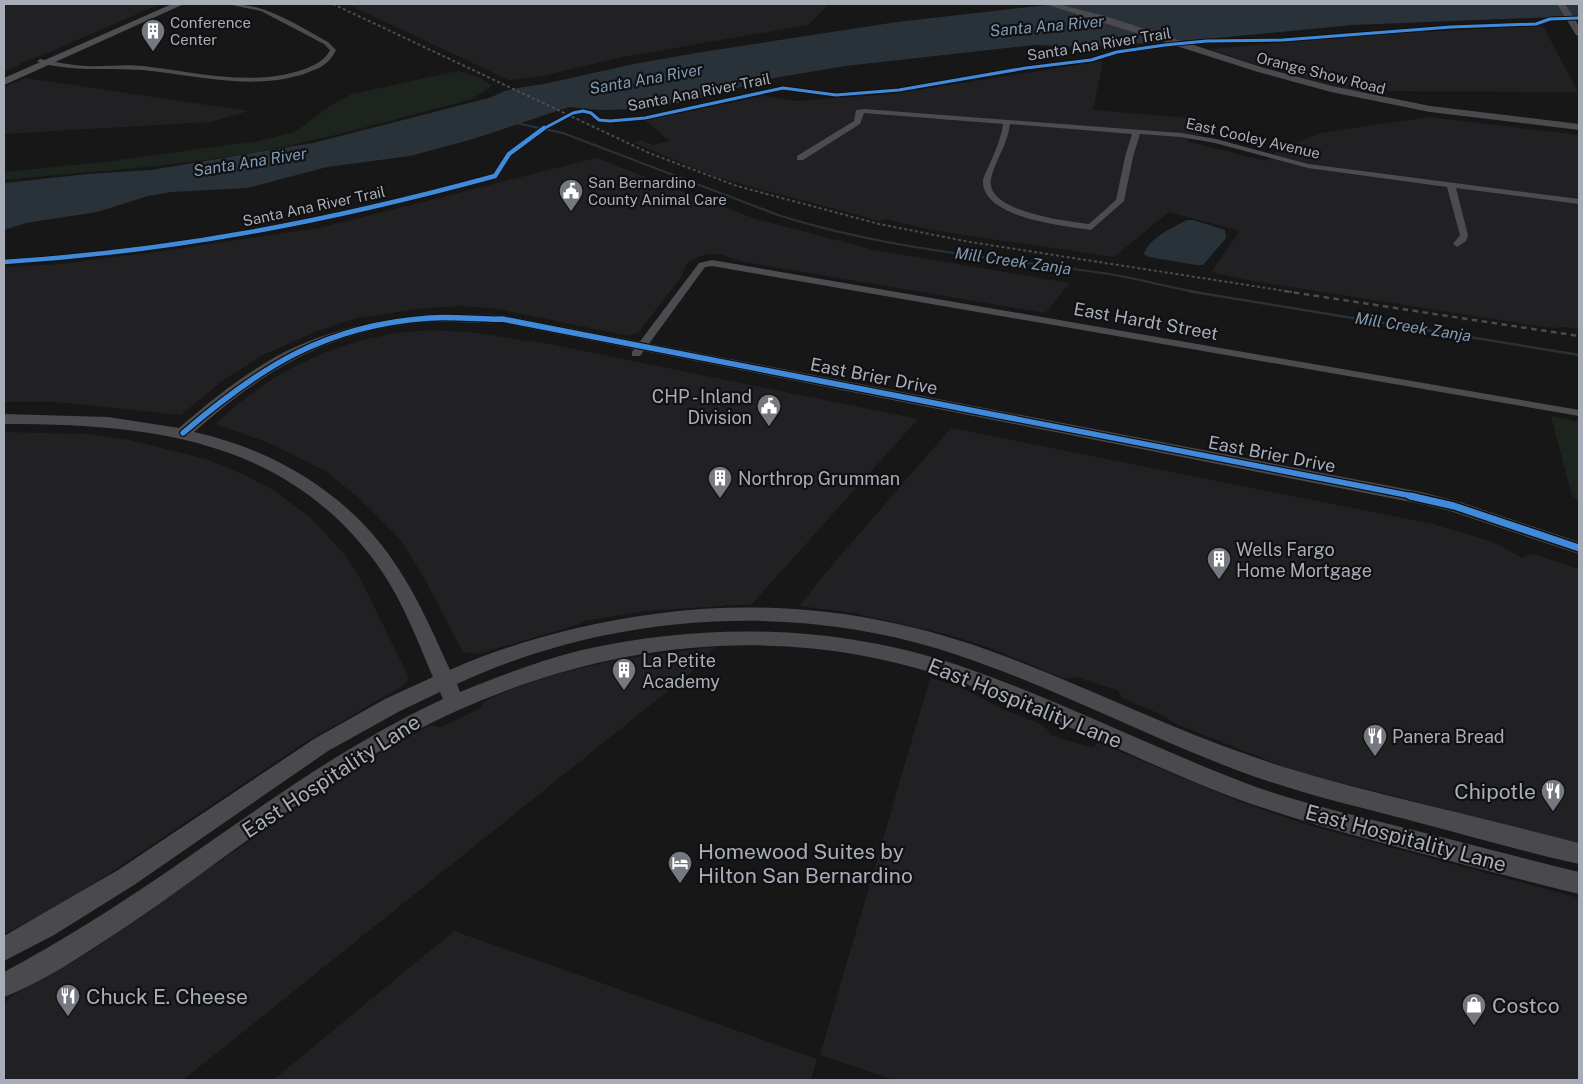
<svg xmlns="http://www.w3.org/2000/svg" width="1583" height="1084" font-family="'Public Sans',sans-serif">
<rect width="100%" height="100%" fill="#171717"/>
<!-- built -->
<g fill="#212123">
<path d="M 4,4 L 160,4 L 43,55 L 21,63 L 21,65 L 4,72 Z"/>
<path d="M 347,4 L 829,4 L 808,25 L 623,57 L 542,76 L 509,80 Z"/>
<path d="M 1543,26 L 1578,92 L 1355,91 L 1260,66 L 1209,49 L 1377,34 Z"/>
<path d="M 1103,61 L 1093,110 L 1201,119 L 1202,134 L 1186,141 L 1266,161 L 1280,149 L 1320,133 L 1429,117 L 1579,135 L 1579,329 L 1566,327 L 1551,328 L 1252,281 L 1211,272 L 1240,231 L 1169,212 L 1114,257 L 937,231 L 884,219 L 880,221 L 719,178 L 634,143 L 640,140 L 653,145 L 670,141 L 644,120 L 764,96 L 797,101 L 892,94 Z"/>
<path d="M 25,78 L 249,111 L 210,122 L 191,123 L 4,134 L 4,87 Z"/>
<path d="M 596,158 L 756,219 L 874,250 L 1070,283 L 1045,313 L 739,261 L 720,254 L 707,254 L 691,260 L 686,265 L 681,277 L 638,333 L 628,336 L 499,309 L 464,306 L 424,308 L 357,318 L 317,331 L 263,355 L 222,381 L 181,415 L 57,402 L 4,402 L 4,267 L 60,264 L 156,252 L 319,228 Z"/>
<path d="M 433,330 L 479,333 L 531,342 L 535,341 L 918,419 L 752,604 L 646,611 L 585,621 L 580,624 L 478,654 L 463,652 L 424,578 L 400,539 L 360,499 L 327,472 L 269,443 L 218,425 L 217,422 L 244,399 L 271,380 L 293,367 L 331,350 L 362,340 L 396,333 Z"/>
<path d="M 951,428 L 1433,524 L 1496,543 L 1522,558 L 1530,554 L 1534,554 L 1579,569 L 1579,843 L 1292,770 L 1174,723 L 1158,713 L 1124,699 L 1117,690 L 1075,677 L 1066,679 L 990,648 L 950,635 L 854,613 L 799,606 L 833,564 Z"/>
<path d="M 4,432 L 88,434 L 130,440 L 206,459 L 247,476 L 273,490 L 310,517 L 345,555 L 361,580 L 409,678 L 403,686 L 306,742 L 66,902 L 6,933 L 4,932 Z"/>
<path d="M 715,647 L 694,670 L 183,1080 L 6,1080 L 4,1069 L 4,1004 L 10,997 L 89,952 L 340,778 L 389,748 L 430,725 L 441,727 L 481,708 L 482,703 L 491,698 L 522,685 L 564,672 L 615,660 Z"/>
<path d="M 930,678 L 958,686 L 1009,712 L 1038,723 L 1047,729 L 1050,735 L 1093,748 L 1097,743 L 1102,744 L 1241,802 L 1308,825 L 1579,898 L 1579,1080 L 894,1080 L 820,1055 Z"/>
<path d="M 454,931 L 817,1059 L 811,1080 L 273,1080 Z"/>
</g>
<!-- green -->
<g fill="#1d241e">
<path d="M 458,71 L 481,78 L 492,86 L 472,99 C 394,119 317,143 238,155 C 161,168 82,172 4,180 L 4,172 L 105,162 L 258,141 L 295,132 L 333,104 L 352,94 Z"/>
<path d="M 1551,416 L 1579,422 L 1579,500 L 1572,496 Z"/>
</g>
<!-- water -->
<g fill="#2a3239">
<path d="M 1056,4 L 1579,4 L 1579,16 L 1352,25 L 1196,40 L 1087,47 L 1034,45 L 845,66 L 774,78 L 685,102 L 643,109 L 601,110 L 569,107 L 473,139 L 410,156 L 327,167 L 247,188 L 171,192 L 148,196 L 97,212 L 26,223 L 4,230 L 4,183 L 88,174 L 151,170 L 313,143 L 489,98 L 505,91 L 524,87 L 544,84 L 634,64 L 696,53 L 897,22 Z"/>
<path d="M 1187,220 L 1193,220 L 1225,230 L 1226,238 L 1203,265 L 1196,265 L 1149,257 L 1144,254 C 1150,237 1172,228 1187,220 Z"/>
</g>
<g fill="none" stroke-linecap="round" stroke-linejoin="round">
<!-- stream-far1 -->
<path stroke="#2a3239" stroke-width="2" d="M 516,123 L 563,133 L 778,215 C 881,248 989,257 1095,272 C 1129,276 1162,286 1196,292"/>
<!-- stream -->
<path stroke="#2a3239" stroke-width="2.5" d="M 1188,291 L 1579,355"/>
<!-- street -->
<g fill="#4b4c50" fill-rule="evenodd">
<path d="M 227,4 C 264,2 297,25 328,42 L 336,50 C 330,64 318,69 304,74 C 250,91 196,75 142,70 C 112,68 84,71 55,66 C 49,65 42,64 37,61 L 40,59 C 55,62 70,65 86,66 C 105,67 124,64 143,66 C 196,72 250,87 302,70 C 313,66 325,61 330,50 L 324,44 L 261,11 Z"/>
<path d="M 864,109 L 1181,133 L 1216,139 L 1308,164 L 1579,199 L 1579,204 L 1456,188 L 1468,235 L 1466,241 L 1457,247 L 1453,244 L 1460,235 L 1447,187 L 1308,168 L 1215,143 L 1181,137 L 1140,134 L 1133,157 L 1124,201 L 1091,230 C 1065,226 982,218 983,181 C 983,176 988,169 990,163 C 996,150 1001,138 1003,124 L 864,113 L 860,124 L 803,160 L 797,160 L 797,156 L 854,121 L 856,110 ZM 1010,124 L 1132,134 L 1125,157 L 1116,200 L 1089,224 C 1067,221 985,212 991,179 C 995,160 1008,144 1010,124 Z"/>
<path d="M 712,260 L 1579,410 L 1579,416 L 712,266 L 705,267 L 640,356 L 632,356 L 632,352 L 699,263 Z"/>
</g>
<!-- secondary -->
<g fill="#4a4a4e" fill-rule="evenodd">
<path d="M 1045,4 L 1058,4 L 1105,16 L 1264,68 L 1332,86 L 1430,106 L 1579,124 L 1579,130 L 1430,112 L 1331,92 L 1258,72 Z"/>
<path d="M 1557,4 L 1565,4 L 1579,26 L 1579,36 L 1576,35 Z"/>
<path d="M 430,314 L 502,315 L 1421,492 L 1460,502 L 1579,542 L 1579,554 L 1450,511 L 1421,504 L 502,323 C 478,324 454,321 430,322 C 333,328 265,369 194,432 C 276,450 352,496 398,568 C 419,600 434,635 450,670 C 489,652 532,639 573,629 C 715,595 848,601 985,649 C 1076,681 1163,726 1254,757 C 1302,774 1352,786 1402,799 C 1461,813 1520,828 1579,843 L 1579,864 C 1526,852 1473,837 1420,823 C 1359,807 1298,793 1239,771 C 1138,733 1042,681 939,649 C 782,601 605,615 457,684 L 460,692 C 500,676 540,660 582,650 C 711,621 844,625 969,669 C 1066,703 1159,751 1256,787 C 1302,803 1350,814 1397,826 C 1458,841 1518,857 1579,872 L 1579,894 C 1521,880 1463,864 1405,849 C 1346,833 1289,818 1232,797 C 1141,762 1054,717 963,683 C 796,622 621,638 461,709 C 341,762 238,851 130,924 C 90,950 48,980 4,997 L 4,972 C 62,941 117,906 171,869 C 259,808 346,744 443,699 L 440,692 L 400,711 L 328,751 L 134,885 L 54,935 L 4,961 L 4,936 L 118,870 L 314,739 L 385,699 L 433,677 C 416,637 400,594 373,559 C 281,437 145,424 4,424 L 4,414 L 108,417 L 179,428 C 207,404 235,381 267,362 C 316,332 374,320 430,314 Z"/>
</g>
<!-- primary -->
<path fill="#4d4f52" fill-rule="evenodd" d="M 172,4 L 184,4 L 4,85 L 4,78 Z"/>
<!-- rail-far1 -->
<path stroke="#4b4c4f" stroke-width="2" stroke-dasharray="3 2.5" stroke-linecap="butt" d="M 333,4 L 649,153 L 737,186 L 879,224 L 970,242 L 1292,292"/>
<!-- rail -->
<path stroke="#4b4c4f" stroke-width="2.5" stroke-dasharray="5.5 4.5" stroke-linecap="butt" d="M 1284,291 L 1579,336"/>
<defs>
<path id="cycleway-far3" d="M 543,129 L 573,113 L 583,111 L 591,113 L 599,120 L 610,121 L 645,118 L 783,88 L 836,95 L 899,90 L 1026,68 L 1091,60 L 1117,52 L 1165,45 L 1207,41 L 1283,40 L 1451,27 L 1536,24 L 1550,19 L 1579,18"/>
<path id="cycleway-far2" d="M 4,262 C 175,251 330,221 495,176 L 509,154 L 544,128"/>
<path id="cycleway-far1" d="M 183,433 C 260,367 325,325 430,318 C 454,316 478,320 502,319 L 1417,497"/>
<path id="cycleway" d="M 1410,496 L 1454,506 L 1579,548"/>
</defs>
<!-- cycleway-far3 casing -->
<use href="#cycleway-far3" stroke="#111113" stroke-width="5"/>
<!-- cycleway-far2 casing -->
<use href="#cycleway-far2" stroke="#111113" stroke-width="6"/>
<!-- cycleway-far1 casing -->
<use href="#cycleway-far1" stroke="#111113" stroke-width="8"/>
<!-- cycleway casing -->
<use href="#cycleway" stroke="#111113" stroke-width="10"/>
<!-- cycleway-far3 -->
<use href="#cycleway-far3" stroke="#408adc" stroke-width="3"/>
<!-- cycleway-far2 -->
<use href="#cycleway-far2" stroke="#408adc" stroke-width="4.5"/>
<!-- cycleway-far1 -->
<use href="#cycleway-far1" stroke="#408adc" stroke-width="5.5"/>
<!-- cycleway -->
<use href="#cycleway" stroke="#408adc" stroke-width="7"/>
</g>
<!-- icons -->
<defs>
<symbol id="building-pin" viewBox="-11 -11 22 30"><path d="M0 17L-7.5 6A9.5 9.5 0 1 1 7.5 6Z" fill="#757880" stroke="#111113"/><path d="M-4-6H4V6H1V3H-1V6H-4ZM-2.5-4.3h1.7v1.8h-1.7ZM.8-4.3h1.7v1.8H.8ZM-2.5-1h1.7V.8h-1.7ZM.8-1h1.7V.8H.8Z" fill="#fff"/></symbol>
<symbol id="civic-pin" viewBox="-11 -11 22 30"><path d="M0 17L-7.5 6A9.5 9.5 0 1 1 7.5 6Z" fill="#757880" stroke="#111113"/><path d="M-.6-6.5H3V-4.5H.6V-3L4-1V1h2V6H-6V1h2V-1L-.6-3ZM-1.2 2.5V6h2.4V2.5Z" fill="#fff"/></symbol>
<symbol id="restaurant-pin" viewBox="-11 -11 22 30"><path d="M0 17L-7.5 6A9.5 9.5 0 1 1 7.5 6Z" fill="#757880" stroke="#111113"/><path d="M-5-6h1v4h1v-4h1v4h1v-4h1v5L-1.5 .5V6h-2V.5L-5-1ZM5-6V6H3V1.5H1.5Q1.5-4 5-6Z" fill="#fff"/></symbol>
<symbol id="hotel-pin" viewBox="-11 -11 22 30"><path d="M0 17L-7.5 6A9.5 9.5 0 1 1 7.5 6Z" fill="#757880" stroke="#111113"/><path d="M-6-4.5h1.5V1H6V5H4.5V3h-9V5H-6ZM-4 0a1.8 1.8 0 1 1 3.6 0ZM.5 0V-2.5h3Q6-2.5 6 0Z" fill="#fff"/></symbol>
<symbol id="shop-pin" viewBox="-11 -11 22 30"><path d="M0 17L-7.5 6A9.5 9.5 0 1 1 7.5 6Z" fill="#757880" stroke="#111113"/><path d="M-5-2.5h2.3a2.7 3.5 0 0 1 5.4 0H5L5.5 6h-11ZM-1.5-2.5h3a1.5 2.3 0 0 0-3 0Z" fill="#fff"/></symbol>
</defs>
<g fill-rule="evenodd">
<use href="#building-pin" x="139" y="17" width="28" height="38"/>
<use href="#civic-pin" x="557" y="177" width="28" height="38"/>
<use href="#civic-pin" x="755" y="392" width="28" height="38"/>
<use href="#building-pin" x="706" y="464" width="28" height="38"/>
<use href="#building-pin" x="1205" y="545" width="28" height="38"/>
<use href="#building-pin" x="610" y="656" width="28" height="38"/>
<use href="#restaurant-pin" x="1361" y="722" width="28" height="38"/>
<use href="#restaurant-pin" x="1539" y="777" width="28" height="38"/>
<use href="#hotel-pin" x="666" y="849" width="28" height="38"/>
<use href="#restaurant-pin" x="54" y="982" width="28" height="38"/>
<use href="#shop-pin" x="1460" y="991" width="28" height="38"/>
</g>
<g text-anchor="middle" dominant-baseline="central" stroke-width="4.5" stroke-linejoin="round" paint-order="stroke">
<!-- far-poi labels -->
<g font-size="15" fill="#a8adb8" stroke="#111113" text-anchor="start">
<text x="170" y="22">Conference<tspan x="170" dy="17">Center</tspan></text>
<text x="588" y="182">San Bernardino<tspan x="588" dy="17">County Animal Care</tspan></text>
</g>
<!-- far-street labels -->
<g font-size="15" fill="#a8adb8" stroke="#111113">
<text transform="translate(1099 44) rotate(-9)">Santa Ana River Trail</text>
<text transform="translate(1321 73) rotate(14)">Orange Show Road</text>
<text transform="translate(699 92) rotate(-11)">Santa Ana River Trail</text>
<text transform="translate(1253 138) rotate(13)">East Cooley Avenue</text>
<text transform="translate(314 206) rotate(-12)">Santa Ana River Trail</text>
</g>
<!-- far-water labels -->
<g font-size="16" font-style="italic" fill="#7f9bb3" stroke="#111113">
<text transform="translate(1047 26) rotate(-5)">Santa Ana River</text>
<text transform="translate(646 79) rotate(-10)">Santa Ana River</text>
<text transform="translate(250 162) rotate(-9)">Santa Ana River</text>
<text transform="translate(1013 261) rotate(8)">Mill Creek Zanja</text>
<text transform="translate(1413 327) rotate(9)">Mill Creek Zanja</text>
</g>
<!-- street labels -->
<g font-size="18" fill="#a8adb8" stroke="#111113">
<text transform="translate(1146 321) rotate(10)">East Hardt Street</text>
<text transform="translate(874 376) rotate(11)">East Brier Drive</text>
<text transform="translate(1272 454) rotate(11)">East Brier Drive</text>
</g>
<!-- poi labels -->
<g font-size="18" fill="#a8adb8" stroke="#111113" text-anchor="start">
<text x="752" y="396" text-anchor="end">CHP - Inland<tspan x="752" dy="21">Division</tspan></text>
<text x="738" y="478">Northrop Grumman</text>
<text x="1236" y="549">Wells Fargo<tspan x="1236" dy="21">Home Mortgage</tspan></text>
<text x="642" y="660">La Petite<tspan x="642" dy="21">Academy</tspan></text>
<text x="1392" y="736">Panera Bread</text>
</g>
<!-- near-street labels -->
<g font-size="21" fill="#a8adb8" stroke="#111113">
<text transform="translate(1025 703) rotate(22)">East Hospitality Lane</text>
<text transform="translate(331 776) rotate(-33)">East Hospitality Lane</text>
<text transform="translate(1406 838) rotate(15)">East Hospitality Lane</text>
</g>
<!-- near-poi labels -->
<g font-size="21" fill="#a8adb8" stroke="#111113" text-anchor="start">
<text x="1536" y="791" text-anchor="end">Chipotle</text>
<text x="698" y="851">Homewood Suites by<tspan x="698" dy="24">Hilton San Bernardino</tspan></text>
<text x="86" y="996">Chuck E. Cheese</text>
<text x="1492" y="1005">Costco</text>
</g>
</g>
<!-- border -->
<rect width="1583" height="1084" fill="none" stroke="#a8adb8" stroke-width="10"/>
</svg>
